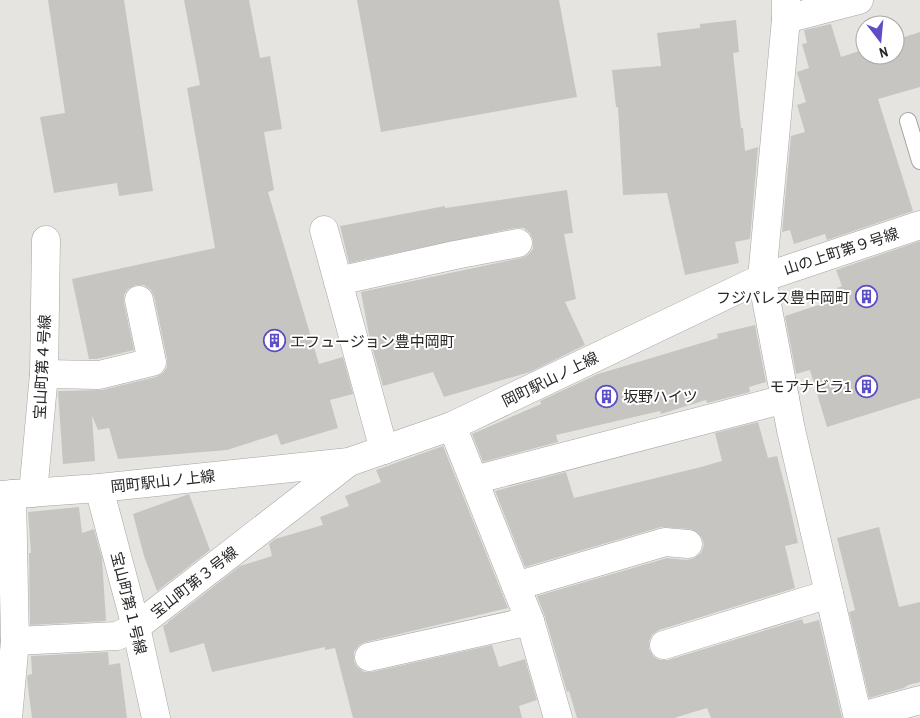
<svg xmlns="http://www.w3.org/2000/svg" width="920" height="718" font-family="'Archivo Narrow','Noto Sans JP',sans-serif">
<rect width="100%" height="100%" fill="#e6e4e1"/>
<!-- building -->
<g fill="#c7c5c2">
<path d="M 48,0 L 124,0 L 153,191 L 119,196 L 117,183 L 54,193 L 40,117 L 65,113 Z"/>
<path d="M 184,0 L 249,0 L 260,58 L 270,56 L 282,129 L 264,132 L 274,190 L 268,192 L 319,364 L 343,357 L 353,394 L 330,400 L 338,428 L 281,445 L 277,434 L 227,450 L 118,459 L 109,428 L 98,430 L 92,416 L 95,461 L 63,464 L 58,391 L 102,390 L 156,377 L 163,373 L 167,367 L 167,359 L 154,296 L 151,290 L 144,285 L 136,285 L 128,289 L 124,295 L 124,303 L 134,350 L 97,359 L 89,359 L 72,279 L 215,248 L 187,88 L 200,85 Z"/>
<path d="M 357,0 L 559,0 L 577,97 L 381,132 Z"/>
<path d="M 736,20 L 739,52 L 733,53 L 741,128 L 743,128 L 745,151 L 758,147 L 750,239 L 735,242 L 739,263 L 685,275 L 667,193 L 623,195 L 618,107 L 616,107 L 612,70 L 661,66 L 657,33 L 700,28 L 700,24 Z"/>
<path d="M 831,24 L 841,57 L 865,49 L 865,55 L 895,55 L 895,40 L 920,32 L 920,87 L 878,99 L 913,211 L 827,240 L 825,234 L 794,244 L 790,230 L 782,232 L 791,136 L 805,132 L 797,105 L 806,102 L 797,72 L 809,68 L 802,44 L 807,43 L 804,30 Z"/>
<path d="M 567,190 L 573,233 L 564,234 L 576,299 L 565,302 L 585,345 L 530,372 L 444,397 L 433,372 L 383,386 L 370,340 L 361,292 L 521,258 L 528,255 L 533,249 L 533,240 L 530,233 L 524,228 L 515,228 L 349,263 L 340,226 L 445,206 L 445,208 Z"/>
<path d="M 920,241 L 920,398 L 827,427 L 810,370 L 796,374 L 785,316 L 840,298 L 837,288 L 842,286 L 836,270 Z"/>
<path d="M 755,325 L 766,382 L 749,387 L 750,392 L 707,403 L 706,400 L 661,414 L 660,411 L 556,435 L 558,442 L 483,462 L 472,434 L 541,404 L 540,401 L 598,374 L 718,338 L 717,334 Z"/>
<path d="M 758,422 L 768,458 L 777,456 L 788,498 L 798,543 L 785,546 L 795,588 L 659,630 L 652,635 L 649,641 L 649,649 L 654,657 L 660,660 L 668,660 L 802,619 L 804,624 L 819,620 L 842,718 L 711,718 L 707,708 L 674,718 L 577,718 L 569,691 L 567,692 L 545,617 L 537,596 L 667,558 L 687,560 L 694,558 L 701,553 L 704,545 L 702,538 L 697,532 L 690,529 L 661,527 L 525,567 L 495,491 L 566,472 L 574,498 L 701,467 L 722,461 L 715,433 Z"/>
<path d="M 443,446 L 508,608 L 366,642 L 359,645 L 354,652 L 354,661 L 357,667 L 364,672 L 372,672 L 492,645 L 499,667 L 525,659 L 537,700 L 519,706 L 522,718 L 353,718 L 335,648 L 325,650 L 325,647 L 212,672 L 204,643 L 170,653 L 163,626 L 168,623 L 168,622 L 240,566 L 272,556 L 269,544 L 275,539 L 323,525 L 320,517 L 349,506 L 345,496 L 381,482 L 376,470 Z"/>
<path d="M 189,494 L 210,550 L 157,591 L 144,556 L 133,514 Z"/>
<path d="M 79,507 L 82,533 L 94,529 L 102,558 L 106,621 L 30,625 L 29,553 L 31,553 L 28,512 Z"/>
<path d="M 879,527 L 899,607 L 920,602 L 920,682 L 908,685 L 904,688 L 869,698 L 849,612 L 855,610 L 837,538 Z"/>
<path d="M 108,652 L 109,665 L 120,663 L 127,718 L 32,718 L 27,679 L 28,675 L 32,674 L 31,656 Z"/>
</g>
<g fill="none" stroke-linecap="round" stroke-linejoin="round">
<defs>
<path id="service" d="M 908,121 L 920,161"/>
<g id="minor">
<path d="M 786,0 L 786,19 L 762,278 L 791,430 L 858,718"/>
<path d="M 786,19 L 859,0"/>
<path d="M 324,230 L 384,450"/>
<path d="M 338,281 L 455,255 L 518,243"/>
<path d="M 44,374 L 99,375 L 152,362 L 139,300"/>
<path d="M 452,426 L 530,621 L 558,718"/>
<path d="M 474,480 L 785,399"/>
<path d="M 99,488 L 136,627 L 156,718"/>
<path d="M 33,493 L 44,374 L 46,240"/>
<path d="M 0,495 L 99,488 L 349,462 L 452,426 L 762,278 L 920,225"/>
<path d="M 516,586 L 665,542 L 688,544"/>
<path d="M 15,641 L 117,636 L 136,627 L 349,462"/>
<path d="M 664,645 L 829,594"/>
<path d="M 369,657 L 530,621"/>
<path d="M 858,717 L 920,700"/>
<path d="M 8,718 L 15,641 L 12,494"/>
</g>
</defs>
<!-- service casing -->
<use href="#service" stroke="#a6a4a1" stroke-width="18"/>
<!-- minor casing -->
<use href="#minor" stroke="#a6a4a1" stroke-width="29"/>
<!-- service -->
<use href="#service" stroke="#fff" stroke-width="16"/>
<!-- minor -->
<use href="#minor" stroke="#fff" stroke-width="28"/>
</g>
<!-- icons -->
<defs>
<symbol id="building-ring" viewBox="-11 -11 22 22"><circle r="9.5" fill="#fff" stroke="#5c4ec6" stroke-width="1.5"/><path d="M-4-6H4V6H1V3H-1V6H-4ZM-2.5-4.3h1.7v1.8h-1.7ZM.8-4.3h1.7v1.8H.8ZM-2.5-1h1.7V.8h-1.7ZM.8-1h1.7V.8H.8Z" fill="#5c4ec6"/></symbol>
</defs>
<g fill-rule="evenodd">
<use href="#building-ring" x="854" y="284" width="25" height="25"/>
<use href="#building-ring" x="262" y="328" width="25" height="25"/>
<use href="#building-ring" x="854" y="374" width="25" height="25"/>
<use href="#building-ring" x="594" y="384" width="25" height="25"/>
</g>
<g text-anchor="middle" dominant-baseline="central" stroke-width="4" stroke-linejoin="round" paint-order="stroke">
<!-- street labels -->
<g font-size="15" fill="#272625" stroke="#fff">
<text transform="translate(841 251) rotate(-18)">山の上町第９号線</text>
<text transform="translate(42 367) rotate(-87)">宝山町第４号線</text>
<text transform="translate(550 379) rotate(-26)">岡町駅山ノ上線</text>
<text transform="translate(163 481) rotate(-6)">岡町駅山ノ上線</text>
<text transform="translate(194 582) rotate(-38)">宝山町第３号線</text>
<text transform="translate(129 603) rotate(76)">宝山町第１号線</text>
</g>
<!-- poi labels -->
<g font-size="15" fill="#272625" stroke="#fff" text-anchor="end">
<text x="850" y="297">フジパレス豊中岡町</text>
<text x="290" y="341" text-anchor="start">エフュージョン豊中岡町</text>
<text x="851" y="386">モアナビラ1</text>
<text x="623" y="396" text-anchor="start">坂野ハイツ</text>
</g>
</g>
<!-- north arrow -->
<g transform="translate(880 40) rotate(164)"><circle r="24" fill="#ffffff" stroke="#a9a8a8"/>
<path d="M0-4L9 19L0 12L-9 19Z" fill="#5c4ec6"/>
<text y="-8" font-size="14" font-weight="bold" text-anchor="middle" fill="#272625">N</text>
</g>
</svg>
